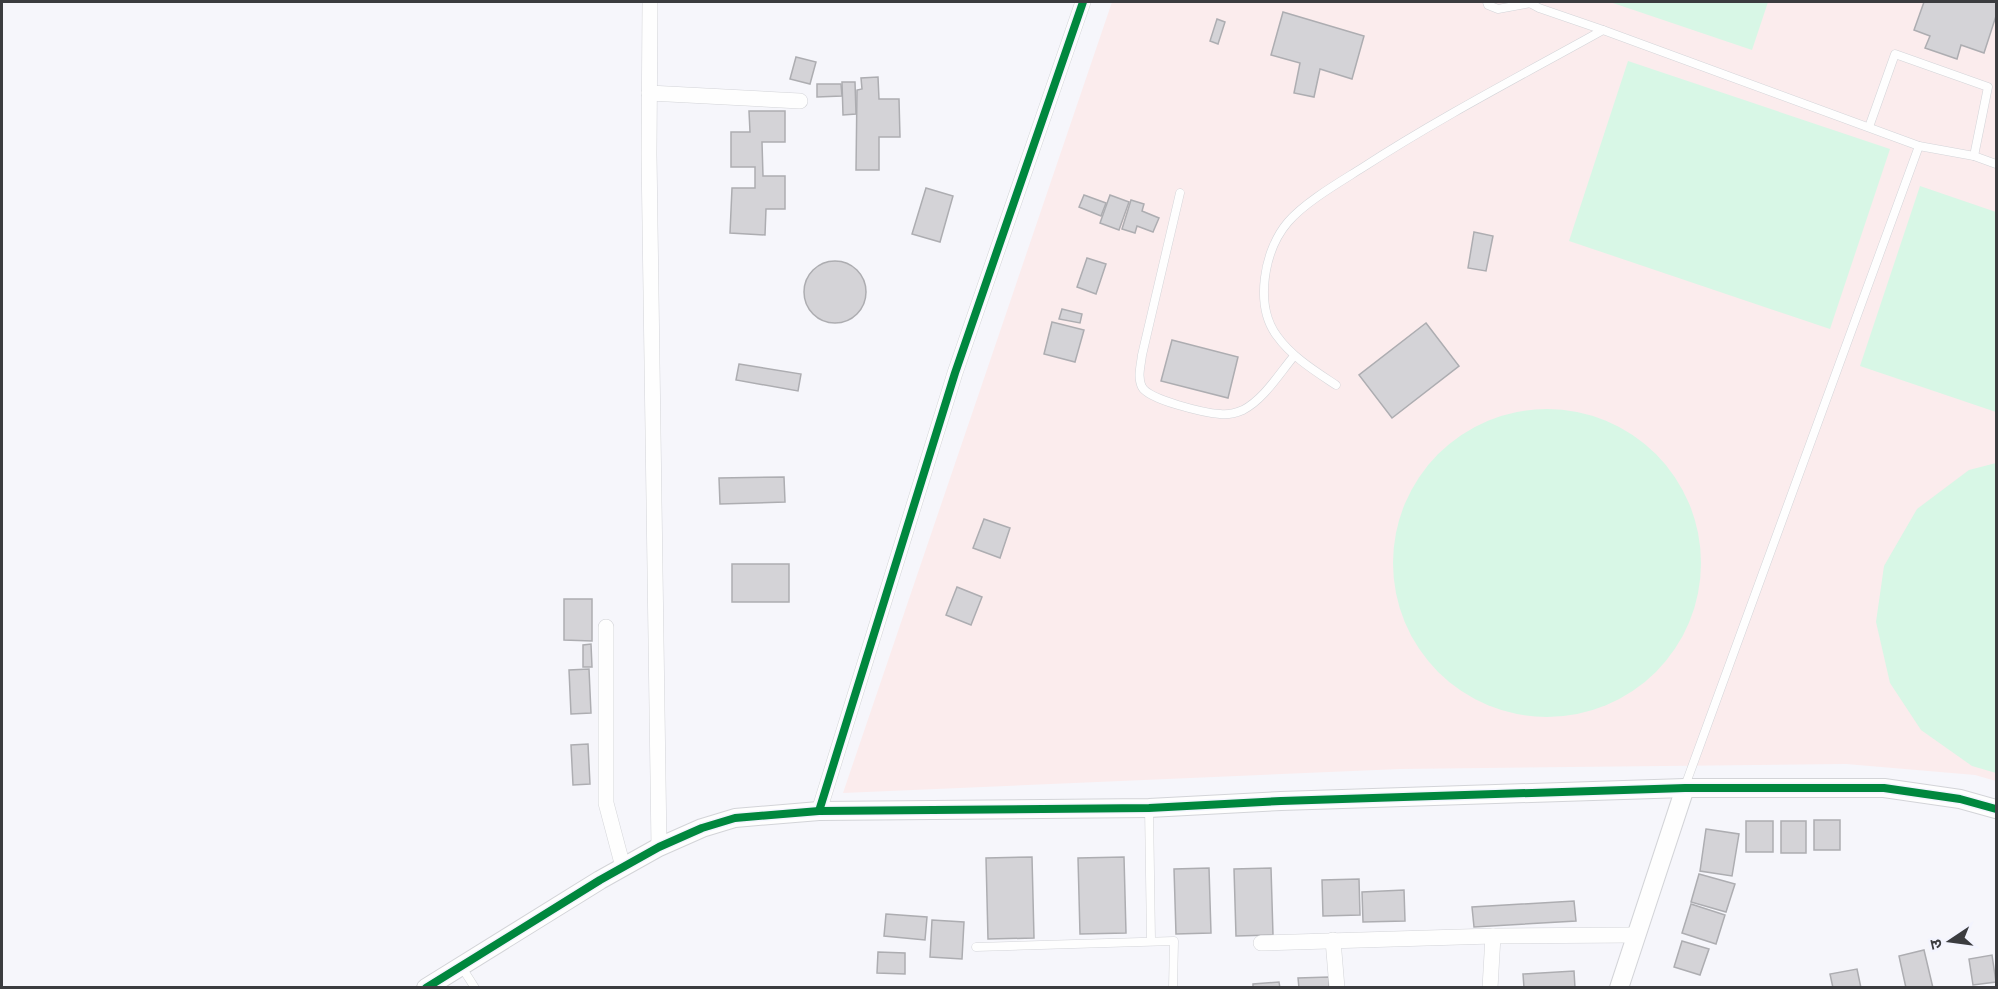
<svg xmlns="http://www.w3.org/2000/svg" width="1998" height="989" font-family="Manrope,'Noto Sans Devanagari',sans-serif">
<rect width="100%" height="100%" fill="#f6f6fb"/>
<!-- education -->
<path fill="#fbeced" d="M 1112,2 L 1996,2 L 1996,781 L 1975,775 L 1846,764 L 1400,769 L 843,793 Z"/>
<!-- green -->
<g fill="#d8f7e6">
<path d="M 1610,2 L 1768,2 L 1752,50 Z"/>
<path d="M 1628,61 L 1890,149 L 1830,329 L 1569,241 Z"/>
<path d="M 1920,186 L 1996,212 L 1996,412 L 1860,366 Z"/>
<circle cx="1547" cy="563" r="154"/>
<path d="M 1996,463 L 1996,773 L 1972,766 L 1921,730 L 1890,683 L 1876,622 L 1884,566 L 1917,509 L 1969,470 Z"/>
</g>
<!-- building -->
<g fill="#d4d3d7" stroke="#adadb1" stroke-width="1.5">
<path d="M 1924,2 L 1996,2 L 1996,16 L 1984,53 L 1961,45 L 1957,59 L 1925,48 L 1930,36 L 1914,30 Z"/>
<path d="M 1283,12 L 1364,36 L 1352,79 L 1320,69 L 1314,97 L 1294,93 L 1300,63 L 1271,55 Z"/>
<path d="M 1217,19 L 1225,22 L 1218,44 L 1210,41 Z"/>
<path d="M 796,57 L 816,62 L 810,84 L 790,79 Z"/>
<path d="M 878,77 L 879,99 L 899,99 L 900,137 L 879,137 L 879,170 L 856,170 L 857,90 L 862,89 L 861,78 Z"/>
<path d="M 842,82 L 855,82 L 856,114 L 843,115 Z"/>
<path d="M 817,84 L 841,84 L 842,96 L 817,97 Z"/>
<path d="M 749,111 L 785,111 L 785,142 L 762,142 L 763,176 L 785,176 L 785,209 L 766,209 L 765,235 L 730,233 L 732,188 L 755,188 L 755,167 L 731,167 L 731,132 L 750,132 Z"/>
<path d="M 926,188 L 953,196 L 940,242 L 912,234 Z"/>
<path d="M 1084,195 L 1106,203 L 1101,216 L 1079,207 Z"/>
<path d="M 1110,195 L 1129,202 L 1119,230 L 1100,223 Z"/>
<path d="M 1131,200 L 1144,204 L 1142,211 L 1159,218 L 1153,232 L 1137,226 L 1135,233 L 1122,229 Z"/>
<path d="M 1474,232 L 1493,236 L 1486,271 L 1468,268 Z"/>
<path d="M 1087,258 L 1106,264 L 1096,294 L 1077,287 Z"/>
<circle cx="835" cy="292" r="31"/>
<path d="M 1062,309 L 1082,314 L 1080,323 L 1059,319 Z"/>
<path d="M 1052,322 L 1084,330 L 1075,362 L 1044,354 Z"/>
<path d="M 1426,323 L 1459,366 L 1392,418 L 1359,375 Z"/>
<path d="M 1172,340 L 1238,357 L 1228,398 L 1161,381 Z"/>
<path d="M 739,364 L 801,374 L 798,391 L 736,380 Z"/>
<path d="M 784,477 L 785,502 L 720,504 L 719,478 Z"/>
<path d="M 984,519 L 1010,528 L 1000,558 L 973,548 Z"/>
<rect x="732" y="564" width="57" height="38"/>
<path d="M 957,587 L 982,597 L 971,625 L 946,615 Z"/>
<path d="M 564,599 L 592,599 L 592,641 L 564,640 Z"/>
<path d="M 591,644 L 592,667 L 583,667 L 583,645 Z"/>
<path d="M 589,669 L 591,713 L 571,714 L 569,670 Z"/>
<path d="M 588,744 L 590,784 L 573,785 L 571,745 Z"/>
<rect x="1814" y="820" width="26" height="30"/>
<rect x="1746" y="821" width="27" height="31"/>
<rect x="1781" y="821" width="25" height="32"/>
<path d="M 1706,829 L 1739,834 L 1732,876 L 1700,871 Z"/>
<path d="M 1032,857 L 1034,938 L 988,939 L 986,858 Z"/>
<path d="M 1124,857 L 1126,933 L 1080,934 L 1078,858 Z"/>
<path d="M 1209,868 L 1211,933 L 1176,934 L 1174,869 Z"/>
<path d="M 1271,868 L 1273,935 L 1236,936 L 1234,869 Z"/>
<path d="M 1699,874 L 1735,884 L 1726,912 L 1691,902 Z"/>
<path d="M 1359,879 L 1360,915 L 1323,916 L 1322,880 Z"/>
<path d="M 1404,890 L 1405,921 L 1363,922 L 1362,892 Z"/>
<path d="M 1574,901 L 1576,921 L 1474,927 L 1472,907 Z"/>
<path d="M 1691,904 L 1725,915 L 1716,944 L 1682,933 Z"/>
<path d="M 886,914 L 927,917 L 925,940 L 884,936 Z"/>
<path d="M 932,920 L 964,922 L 962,959 L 930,957 Z"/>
<path d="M 1682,941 L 1709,949 L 1700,975 L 1674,967 Z"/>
<path d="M 1924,950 L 1933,988 L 1906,988 L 1899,956 Z"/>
<path d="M 878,952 L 905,953 L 905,974 L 877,973 Z"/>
<path d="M 1992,955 L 1996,982 L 1973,985 L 1969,959 Z"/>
<path d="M 1857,969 L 1861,988 L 1833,988 L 1830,974 Z"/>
<path d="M 1574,971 L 1575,988 L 1524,988 L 1523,974 Z"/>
<path d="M 1329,977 L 1329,988 L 1299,988 L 1298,978 Z"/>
<path d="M 1279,982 L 1280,988 L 1253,988 L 1253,984 Z"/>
</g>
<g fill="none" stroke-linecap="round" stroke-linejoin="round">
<defs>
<g id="service">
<path d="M 1487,2 L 1488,5 L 1498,9 L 1531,3"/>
<path d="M 1528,2 L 1539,8 L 1603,30"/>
<path d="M 1869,127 L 1895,54 L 1988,87 L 1974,156"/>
<path d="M 1180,193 L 1142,355 C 1141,365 1137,377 1142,387 C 1149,400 1205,413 1220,414 C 1228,415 1236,413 1243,410 C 1264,399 1279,374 1294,356"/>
<path d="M 1336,385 C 1315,371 1292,357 1277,336 C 1254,305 1264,250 1288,222 C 1305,202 1340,182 1362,168 C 1439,118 1522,75 1603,30 L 1919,146 L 1974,156 L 1996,164"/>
<path d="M 1685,786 L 1919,146"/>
<path d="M 1149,808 L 1151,940"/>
<path d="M 976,947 L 1174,941 L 1173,988"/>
<path d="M 461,966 L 475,988"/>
</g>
<g id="minor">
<path d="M 650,2 L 649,154 L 659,847"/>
<path d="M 649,93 L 800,101"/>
<path d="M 606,627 L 606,803 L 623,867"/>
<path d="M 819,811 L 955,373 L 1083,2"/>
<path d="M 1333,940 L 1337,988"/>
<path d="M 1261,943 L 1493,936 L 1636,935"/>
<path d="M 1490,988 L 1493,936"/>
</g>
<g id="tertiary">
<path d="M 426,988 L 600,880 L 659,847 L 702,828 L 735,818 L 819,811 L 1149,808 L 1281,801 L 1685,788 L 1884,788 L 1960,799 L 1996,809"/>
<path d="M 1619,988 L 1685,788"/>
</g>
</defs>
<!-- service casing -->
<use href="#service" stroke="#d3d4d8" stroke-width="9"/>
<!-- minor casing -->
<use href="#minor" stroke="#d3d4d8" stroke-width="16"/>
<!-- tertiary casing -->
<use href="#tertiary" stroke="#d3d4d8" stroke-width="20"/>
<!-- service -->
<use href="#service" stroke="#fefefe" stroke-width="8"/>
<!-- minor -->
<use href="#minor" stroke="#fefefe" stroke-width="15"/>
<!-- tertiary -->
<use href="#tertiary" stroke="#fefefe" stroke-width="18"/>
<defs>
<g id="cycleway">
<path d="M 819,811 L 955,373 L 1083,2"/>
<path d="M 426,988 L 600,880 L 659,847 L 702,828 L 735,818 L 819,811 L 1149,808 L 1281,801 L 1685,788 L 1884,788 L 1960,799 L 1996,809"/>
</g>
</defs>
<!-- cycleway casing -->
<use href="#cycleway" stroke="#f3f4fe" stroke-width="11"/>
<!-- cycleway -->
<use href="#cycleway" stroke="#00873e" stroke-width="8"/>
</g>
<!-- border -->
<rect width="1998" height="989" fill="none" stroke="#3b3c3f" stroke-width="6"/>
<!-- north arrow -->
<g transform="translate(1950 941) rotate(257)" stroke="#f3f4fe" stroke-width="4.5" paint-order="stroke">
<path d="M0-4.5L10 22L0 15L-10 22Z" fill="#3b3c3f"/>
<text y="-9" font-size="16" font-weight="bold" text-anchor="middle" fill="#3b3c3f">उ</text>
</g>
</svg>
